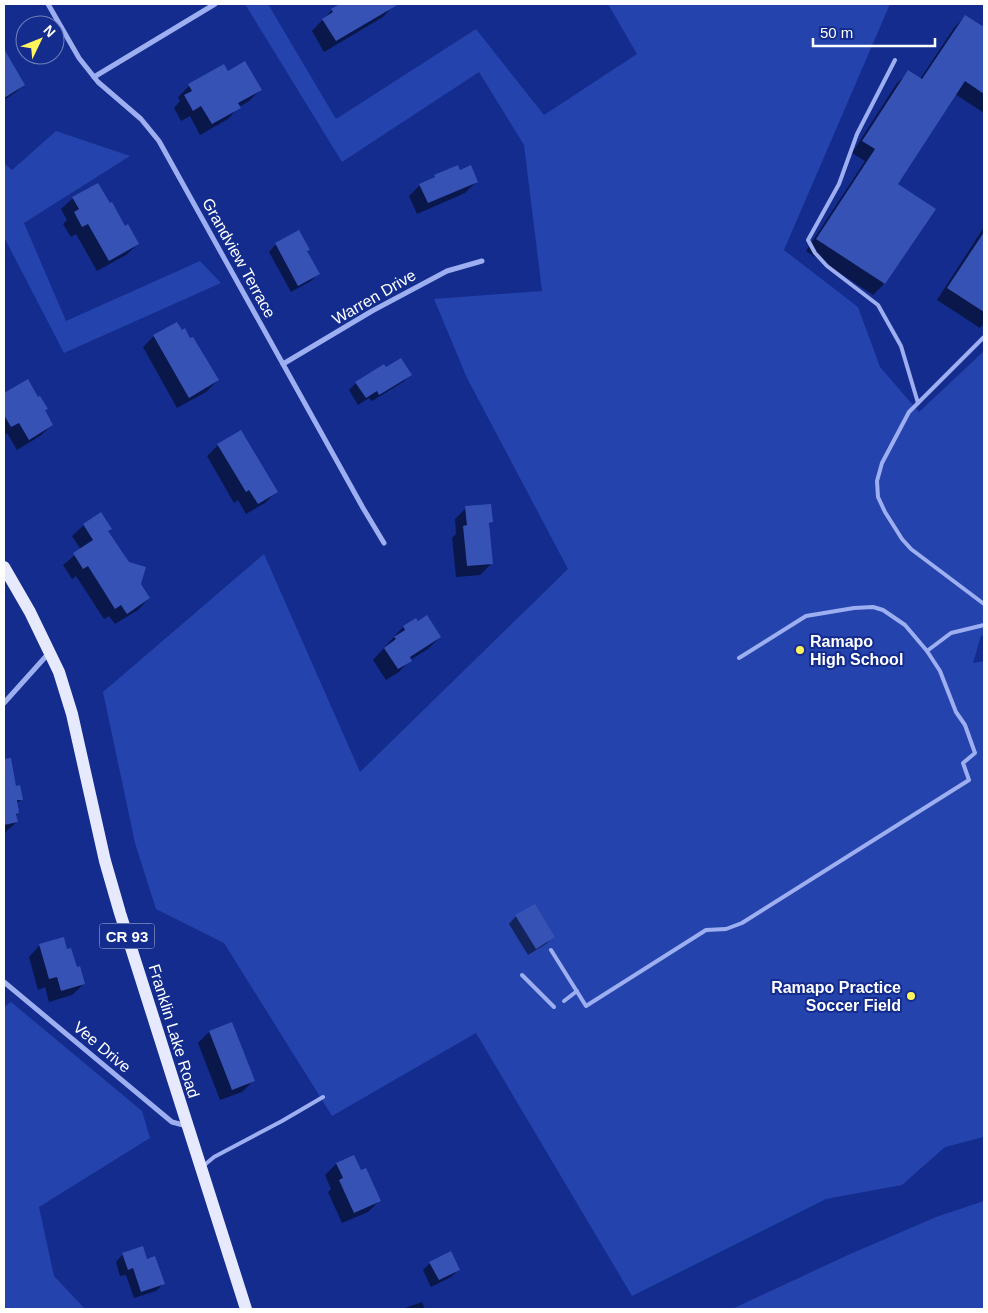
<svg xmlns="http://www.w3.org/2000/svg" width="988" height="1313" font-family="Helvetica,sans-serif">
<rect width="100%" height="100%" fill="#132c8d"/>
<!-- green -->
<g fill="#2543ac">
<path d="M 245,4 L 268,4 L 336,119 L 476,29 L 544,115 L 637,54 L 608,4 L 890,4 L 784,250 L 858,307 L 880,367 L 919,412 L 984,351 L 984,635 L 981,636 L 973,663 L 984,661 L 984,1137 L 945,1147 L 902,1185 L 826,1199 L 632,1296 L 476,1033 L 332,1116 L 224,943 L 156,909 L 135,843 L 103,692 L 264,554 L 360,772 L 568,569 L 467,378 L 434,299 L 542,291 L 524,145 L 479,72 L 342,162 Z"/>
<path d="M 56,131 L 130,156 L 24,223 L 66,321 L 200,261 L 221,283 L 64,353 L 4,237 L 4,163 L 12,170 Z"/>
<path d="M 11,1002 L 142,1111 L 150,1138 L 39,1207 L 54,1276 L 85,1309 L 4,1309 L 4,1007 Z"/>
<path d="M 984,1201 L 984,1309 L 732,1309 L 848,1255 L 936,1217 Z"/>
</g>
<!-- shadow -->
<g fill="#0007">
<path d="M 343,4 L 393,4 L 394,5 L 383,17 L 324,52 L 312,31 L 332,10 Z"/>
<path d="M 965,16 L 984,29 L 984,113 L 955,94 L 896,185 L 934,209 L 884,284 L 873,295 L 806,251 L 865,161 L 852,153 L 897,83 L 909,72 L 920,79 L 954,28 Z"/>
<path d="M 4,52 L 24,85 L 16,92 L 4,100 Z"/>
<path d="M 227,73 L 260,90 L 249,101 L 239,107 L 228,119 L 200,135 L 190,116 L 181,121 L 174,108 L 180,101 L 178,97 L 189,86 Z"/>
<path d="M 457,166 L 460,171 L 477,181 L 465,193 L 417,214 L 409,196 L 420,185 L 430,181 L 435,176 Z"/>
<path d="M 73,198 L 124,227 L 138,244 L 126,255 L 97,271 L 76,234 L 71,237 L 63,224 L 67,220 L 61,209 Z"/>
<path d="M 984,227 L 984,324 L 980,328 L 937,300 Z"/>
<path d="M 276,244 L 318,274 L 311,281 L 291,292 L 269,252 Z"/>
<path d="M 154,336 L 218,380 L 206,392 L 177,408 L 143,347 Z"/>
<path d="M 386,369 L 410,375 L 403,382 L 372,401 L 369,398 L 358,405 L 349,390 L 356,383 Z"/>
<path d="M 27,380 L 52,425 L 40,436 L 17,450 L 7,433 L 4,435 L 4,394 Z"/>
<path d="M 218,445 L 276,492 L 265,503 L 246,514 L 238,500 L 234,503 L 207,456 Z"/>
<path d="M 466,508 L 492,522 L 488,525 L 492,563 L 480,575 L 456,577 L 452,538 L 456,534 L 455,519 Z"/>
<path d="M 101,514 L 110,529 L 107,532 L 149,598 L 138,610 L 115,624 L 109,616 L 104,619 L 76,576 L 72,579 L 63,565 L 81,550 L 72,536 L 84,525 Z"/>
<path d="M 416,619 L 440,637 L 428,649 L 410,660 L 399,672 L 386,680 L 373,660 L 403,627 Z"/>
<path d="M 4,756 L 8,775 L 22,799 L 16,804 L 18,813 L 16,816 L 17,822 L 4,833 Z"/>
<path d="M 516,916 L 553,937 L 546,944 L 528,955 L 509,924 Z"/>
<path d="M 40,945 L 66,951 L 84,984 L 72,995 L 49,1002 L 45,987 L 38,990 L 29,957 Z"/>
<path d="M 209,1032 L 253,1081 L 242,1092 L 220,1100 L 198,1043 Z"/>
<path d="M 353,1157 L 379,1201 L 368,1212 L 342,1223 L 328,1192 L 331,1189 L 325,1175 L 336,1164 Z"/>
<path d="M 123,1254 L 146,1260 L 163,1284 L 156,1291 L 134,1298 L 126,1275 L 120,1276 L 116,1262 Z"/>
<path d="M 430,1263 L 459,1270 L 451,1277 L 431,1287 L 423,1270 Z"/>
<path d="M 422,1302 L 425,1309 L 402,1309 Z"/>
</g>
<!-- building -->
<g fill="#3752b5">
<path d="M 340,4 L 399,4 L 336,41 L 322,19 L 333,12 L 331,9 Z"/>
<path d="M 965,15 L 984,27 L 984,94 L 965,81 L 898,184 L 936,209 L 885,284 L 816,239 L 875,149 L 862,141 L 908,70 L 922,79 Z"/>
<path d="M 4,49 L 25,85 L 4,98 Z"/>
<path d="M 245,61 L 262,90 L 238,103 L 241,108 L 212,124 L 201,106 L 193,111 L 184,95 L 192,91 L 188,84 L 224,64 L 228,71 Z"/>
<path d="M 458,165 L 460,170 L 471,165 L 478,182 L 428,203 L 419,184 L 435,177 L 434,175 Z"/>
<path d="M 98,183 L 110,203 L 112,202 L 125,226 L 128,224 L 139,244 L 109,261 L 88,224 L 82,227 L 74,212 L 79,209 L 72,197 Z"/>
<path d="M 299,230 L 310,250 L 307,251 L 320,274 L 298,286 L 275,243 Z"/>
<path d="M 984,232 L 984,312 L 947,288 Z"/>
<path d="M 177,322 L 182,330 L 185,328 L 190,338 L 193,337 L 219,380 L 189,398 L 153,335 Z"/>
<path d="M 401,358 L 412,375 L 379,395 L 377,391 L 366,398 L 355,382 L 384,364 L 386,367 Z"/>
<path d="M 28,379 L 38,397 L 40,396 L 48,409 L 45,410 L 53,425 L 29,440 L 19,423 L 11,427 L 4,415 L 4,393 Z"/>
<path d="M 241,430 L 278,492 L 258,504 L 249,490 L 246,492 L 217,444 Z"/>
<path d="M 491,504 L 493,522 L 489,523 L 493,564 L 467,566 L 463,526 L 467,525 L 465,506 Z"/>
<path d="M 101,512 L 112,529 L 108,531 L 129,562 L 146,567 L 141,584 L 150,598 L 127,614 L 121,605 L 115,609 L 88,566 L 83,569 L 73,553 L 93,540 L 83,524 Z"/>
<path d="M 427,615 L 441,637 L 410,657 L 412,661 L 398,669 L 384,648 L 396,639 L 394,637 L 405,630 L 403,626 L 416,618 L 418,621 Z"/>
<path d="M 11,758 L 16,786 L 20,785 L 23,800 L 17,800 L 19,813 L 16,814 L 18,822 L 4,825 L 4,759 Z"/>
<path d="M 535,904 L 555,937 L 536,949 L 515,915 Z"/>
<path d="M 64,937 L 67,949 L 71,948 L 77,967 L 80,966 L 85,984 L 61,991 L 57,977 L 49,979 L 39,944 Z"/>
<path d="M 232,1022 L 255,1081 L 232,1090 L 209,1031 Z"/>
<path d="M 354,1155 L 361,1170 L 366,1168 L 381,1201 L 354,1213 L 339,1180 L 343,1178 L 336,1163 Z"/>
<path d="M 143,1246 L 147,1259 L 155,1256 L 165,1284 L 141,1292 L 133,1268 L 128,1270 L 122,1253 Z"/>
<path d="M 451,1251 L 460,1270 L 439,1280 L 429,1262 Z"/>
</g>
<g fill="none" stroke-linecap="round" stroke-linejoin="round">
<!-- lane -->
<g stroke="#9daff1" stroke-width="4">
<path d="M 895,60 L 857,134 L 839,184 L 808,240 L 815,253 L 827,266 L 878,305 L 901,346 L 918,403"/>
<path d="M 984,337 L 909,412 L 882,463 L 877,481 L 878,497 L 885,512 L 902,539 L 911,549 L 984,604"/>
<path d="M 927,651 L 951,633 L 984,625"/>
<path d="M 551,950 L 586,1006 L 706,930 L 726,929 L 742,923 L 969,780 L 963,763 L 975,753 L 965,725 L 956,712 L 940,671 L 927,651 L 905,625 L 883,610 L 873,607 L 854,608 L 806,616 L 739,658"/>
<path d="M 522,975 L 554,1007"/>
<path d="M 564,1001 L 577,991"/>
<path d="M 202,1167 L 214,1157 L 282,1121 L 323,1097"/>
</g>
<!-- street -->
<g stroke="#9daff1" stroke-width="5">
<path d="M 48,4 L 79,58 L 98,82 L 141,119 L 159,141 L 363,508 L 384,543"/>
<path d="M 94,77 L 215,4"/>
<path d="M 283,364 L 372,311 L 447,271 L 482,261"/>
<path d="M 4,703 L 48,654"/>
<path d="M 4,982 L 172,1122 L 187,1126"/>
</g>
<!-- primary -->
<path stroke="#e7eaff" stroke-width="12" d="M 4,567 L 30,612 L 59,672 L 72,714 L 105,861 L 120,913 L 246,1309"/>
</g>
<!-- markers -->
<g fill="#fff65d" stroke="#132c8d" stroke-width="2">
<circle cx="800" cy="650" r="5"/>
<circle cx="911" cy="996" r="5"/>
</g>
<g text-anchor="middle" dominant-baseline="central" stroke-width="4" stroke-linejoin="round" paint-order="stroke">
<!-- shield labels -->
<rect fill="#132c8d" stroke="#b8c0dd" stroke-width="1" x="99.5" y="923.5" width="55" height="25" rx="4"/>
<g font-size="15" font-weight="bold" fill="#fff">
<text x="127" y="936">CR 93</text>
</g>
<!-- street labels -->
<g font-size="16" fill="#fff" stroke="#132c8d">
<text transform="translate(239 258) rotate(61)">Grandview Terrace</text>
<text transform="translate(374 297) rotate(-30)">Warren Drive</text>
<text transform="translate(174 1031) rotate(73)">Franklin Lake Road</text>
<text transform="translate(102 1047) rotate(40)">Vee Drive</text>
</g>
<!-- poi labels -->
<g font-size="16" font-weight="bold" fill="#fff" stroke="#132c8d" text-anchor="start">
<text x="810" y="641">Ramapo<tspan x="810" dy="18">High School</tspan></text>
<text x="901" y="987" text-anchor="end">Ramapo Practice<tspan x="901" dy="18">Soccer Field</tspan></text>
</g>
</g>
<!-- border -->
<rect width="988" height="1313" fill="none" stroke="#ffffff" stroke-width="10"/>
<!-- north arrow -->
<g transform="translate(40 40) rotate(47)"><circle r="24" fill="#132c8d" stroke="#7180bb"/>
<path d="M0-4L9 19L0 12L-9 19Z" fill="#fff65d"/>
<text y="-8" font-size="14" font-weight="bold" text-anchor="middle" fill="#ffffff">N</text>
</g>
<!-- scale -->
<path d="M813 38v8h122v-8" fill="none" stroke="#ffffff" stroke-width="2.5"/>
<text x="820" y="38" font-size="15" fill="#ffffff" stroke="#132c8d" stroke-width="4" paint-order="stroke">50 m</text>
</svg>
